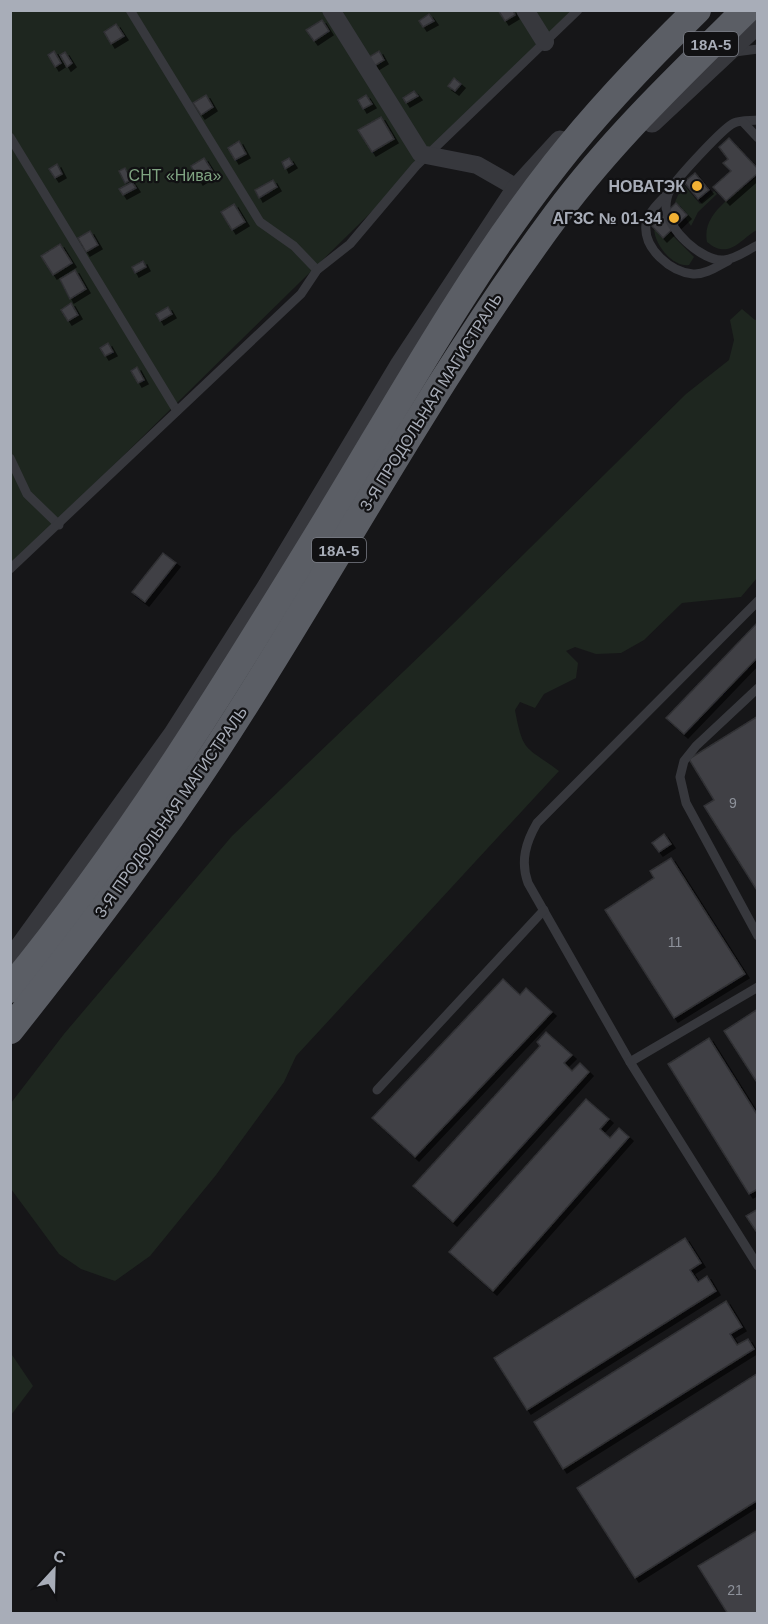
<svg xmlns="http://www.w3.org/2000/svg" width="768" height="1624" font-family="Arial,sans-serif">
<defs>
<filter id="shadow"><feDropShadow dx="4" dy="4" stdDeviation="0" flood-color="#0009"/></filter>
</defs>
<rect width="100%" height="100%" fill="#161618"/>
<!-- green -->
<g fill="#1e261f">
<path d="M 11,11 L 576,11 L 11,566 Z"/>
<path d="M 757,177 L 757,230 C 741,238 730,261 707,242 C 701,212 737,194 757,177 Z"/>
<path d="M 683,184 L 700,204 L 714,191 L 717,194 L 698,212 L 691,226 L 675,202 Z"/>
<path d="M 656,219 L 694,257 L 689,265 C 671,268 647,237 656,219 Z"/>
<path d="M 742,309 L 755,320 L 757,319 L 757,578 L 741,597 L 682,603 L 644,640 L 621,653 L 596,654 L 575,647 L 566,651 L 578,663 L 576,678 L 544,694 L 535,708 L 520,702 L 515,710 C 523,754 526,746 559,771 L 296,1056 L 284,1082 L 216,1175 L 150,1256 L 115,1281 L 81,1269 L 59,1254 L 11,1189 L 11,1103 L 64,1034 L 232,836 L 452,625 L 686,394 L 729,360 L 734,340 L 730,320 Z"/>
<path d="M 10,1352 L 33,1386 L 11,1415 L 10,1415 Z"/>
</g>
<!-- building -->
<g fill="#404145" stroke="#303034" stroke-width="1.5" filter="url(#shadow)">
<path d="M 498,10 L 513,10 L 515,15 L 505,21 Z"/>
<path d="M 429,14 L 434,21 L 423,27 L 419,21 Z"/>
<path d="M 322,20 L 329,31 L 314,41 L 306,30 Z"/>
<path d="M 116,24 L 124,36 L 111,44 L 104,32 Z"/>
<path d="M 54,51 L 61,63 L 55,67 L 48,55 Z"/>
<path d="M 379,51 L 384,60 L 371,68 L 366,59 Z"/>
<path d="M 65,52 L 72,63 L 67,67 L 60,55 Z"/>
<path d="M 454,78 L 461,84 L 455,91 L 448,86 Z"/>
<path d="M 414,91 L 418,96 L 406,103 L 403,98 Z"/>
<path d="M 206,95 L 213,107 L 201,115 L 193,103 Z"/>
<path d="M 366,95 L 372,104 L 363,109 L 358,100 Z"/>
<path d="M 381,117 L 394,139 L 372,152 L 358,130 Z"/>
<path d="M 729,138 L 758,169 L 758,173 L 726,201 L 713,187 L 731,171 L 723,163 L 728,159 L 719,147 Z"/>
<path d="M 239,141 L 246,154 L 235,160 L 228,148 Z"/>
<path d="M 204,158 L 213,172 L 199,181 L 191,166 Z"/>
<path d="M 289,158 L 293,164 L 285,169 L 282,162 Z"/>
<path d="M 57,164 L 62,174 L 55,178 L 49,169 Z"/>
<path d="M 125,168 L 131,180 L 125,183 L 119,171 Z"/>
<path d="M 695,173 L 709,190 L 698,199 L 684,182 Z"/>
<path d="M 273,180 L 277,187 L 259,198 L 255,190 Z"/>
<path d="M 132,182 L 136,188 L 123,195 L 119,189 Z"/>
<path d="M 676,203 L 687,215 L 663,238 L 652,226 Z"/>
<path d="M 234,204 L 245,222 L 232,230 L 221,212 Z"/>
<path d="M 90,231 L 98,245 L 86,252 L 78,238 Z"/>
<path d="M 60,244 L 72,263 L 53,275 L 41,256 Z"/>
<path d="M 143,261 L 146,267 L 135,273 L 132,267 Z"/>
<path d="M 75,270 L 86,289 L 70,299 L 60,279 Z"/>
<path d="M 71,303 L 78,315 L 68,321 L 61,310 Z"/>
<path d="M 168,307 L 172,314 L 160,321 L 156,314 Z"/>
<path d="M 108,343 L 113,352 L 105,356 L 100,348 Z"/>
<path d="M 137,367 L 144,380 L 138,383 L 131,371 Z"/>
<path d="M 163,553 L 176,563 L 145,602 L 132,592 Z"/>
<path d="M 758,622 L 758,657 L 684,734 L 666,718 Z"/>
<path d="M 758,716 L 758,892 L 704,806 L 714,800 L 689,759 Z"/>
<path d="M 664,834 L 671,844 L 659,852 L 652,843 Z"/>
<path d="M 671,858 L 745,974 L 674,1018 L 605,910 L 654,878 L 650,871 Z"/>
<path d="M 503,979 L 520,995 L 526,988 L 552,1012 L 415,1157 L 372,1118 Z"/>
<path d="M 758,1009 L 758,1084 L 724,1031 Z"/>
<path d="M 546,1032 L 572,1055 L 564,1063 L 572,1071 L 580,1063 L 589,1072 L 453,1222 L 413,1186 L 540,1046 L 537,1042 Z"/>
<path d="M 709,1038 L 758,1116 L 758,1189 L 749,1194 L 668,1064 Z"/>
<path d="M 586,1099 L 609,1119 L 600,1129 L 610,1138 L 619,1128 L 629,1137 L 493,1291 L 449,1252 Z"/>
<path d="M 758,1209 L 758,1234 L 746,1216 Z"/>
<path d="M 685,1238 L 701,1263 L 690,1270 L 698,1282 L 707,1276 L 716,1291 L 527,1410 L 494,1358 Z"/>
<path d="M 726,1301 L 742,1327 L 730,1334 L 737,1345 L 748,1339 L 754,1349 L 563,1469 L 534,1422 Z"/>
<path d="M 758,1373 L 758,1500 L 635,1578 L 577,1488 Z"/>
<path d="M 758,1530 L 758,1614 L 728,1614 L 698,1566 Z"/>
</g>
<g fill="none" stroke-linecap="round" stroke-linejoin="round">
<!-- service -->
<g stroke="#37383d" stroke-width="9">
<path d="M 130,10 L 260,222 L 294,246 L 317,270"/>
<path d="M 735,52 L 758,49"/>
<path d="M 758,120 C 751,121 741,120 734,123 C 724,127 676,179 670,190 C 668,194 666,202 666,207 C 667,229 702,262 724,260 C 736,259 747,250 758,245"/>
<path d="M 743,122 L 758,138"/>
<path d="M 10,137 L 177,411"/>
<path d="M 668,193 C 660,202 648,212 646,224 C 643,249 671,272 693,274 C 705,275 718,266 728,261"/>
<path d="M 10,458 L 27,494 L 59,525"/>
<path d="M 10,569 L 301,294 L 317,270 L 350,244 L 416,166 L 578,10"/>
<path d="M 758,601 L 537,823 C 526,842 520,861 528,883 L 630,1062 L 758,1266"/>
<path d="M 758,688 L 696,746 L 684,761 L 680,777 L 686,803 L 758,936"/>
<path d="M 630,1062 L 758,987"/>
<path d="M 377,1090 L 544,910"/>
</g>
<!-- minor -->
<g stroke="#37383d" stroke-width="18">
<path d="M 331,10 L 421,154 L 477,165 L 517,188"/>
<path d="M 525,10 L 545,42"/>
</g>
<!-- tertiary -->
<g stroke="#37383d" stroke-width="21">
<path d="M 652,122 L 758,23"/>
<path d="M 10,961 L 174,734 L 268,586 L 401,364 L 517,188 L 560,141"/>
</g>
<!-- trunk -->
<g stroke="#5b5e65" stroke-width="28">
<path d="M 10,989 C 131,841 231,677 330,515 C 401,398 470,273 555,165 C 598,110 647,59 697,10"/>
<path d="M 10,1030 C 86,934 161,836 227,733 C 338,561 434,379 557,214 C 612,140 680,75 746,10"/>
</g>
</g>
<!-- markers -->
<g fill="#f2b134" stroke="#111113" stroke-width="2">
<circle cx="697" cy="186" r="6"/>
<circle cx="674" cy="218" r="6"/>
</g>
<g text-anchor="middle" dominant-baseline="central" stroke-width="4.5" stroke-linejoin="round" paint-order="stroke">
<!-- number labels -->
<g font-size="14" fill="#8e929b">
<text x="733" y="803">9</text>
<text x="675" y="942">11</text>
<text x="735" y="1590">21</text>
</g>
<!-- shield labels -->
<g fill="#111113" stroke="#7b7e86" stroke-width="1.5">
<rect x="684" y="32" width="54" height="24" rx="4.5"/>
<rect x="312" y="538" width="54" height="24" rx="4.5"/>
</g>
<g font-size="15" font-weight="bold" fill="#a8adb8">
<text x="711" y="44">18А-5</text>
<text x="339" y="550">18А-5</text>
</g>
<!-- park labels -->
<g font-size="16" fill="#7fa381" stroke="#111113">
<text x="175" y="175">СНТ «Нива»</text>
</g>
<!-- poi labels -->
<g font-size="16" font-weight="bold" fill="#a8adb8" stroke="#111113" text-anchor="end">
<text x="685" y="186">НОВАТЭК</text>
<text x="662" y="218">АГЗС № 01-34</text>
</g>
<!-- street labels -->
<g font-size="16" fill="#a8adb8" stroke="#111113">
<text transform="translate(431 402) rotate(-58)">3-Я ПРОДОЛЬНАЯ МАГИСТРАЛЬ</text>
<text transform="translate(171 812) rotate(-55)">3-Я ПРОДОЛЬНАЯ МАГИСТРАЛЬ</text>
</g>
</g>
<!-- border -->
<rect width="768" height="1624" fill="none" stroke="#a8adb8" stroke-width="24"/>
<!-- north arrow -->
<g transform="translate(54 1570) rotate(22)" stroke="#111113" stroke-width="4.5" paint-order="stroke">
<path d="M0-4.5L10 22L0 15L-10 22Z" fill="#a8adb8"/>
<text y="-9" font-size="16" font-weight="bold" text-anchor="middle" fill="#a8adb8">С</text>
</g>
</svg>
